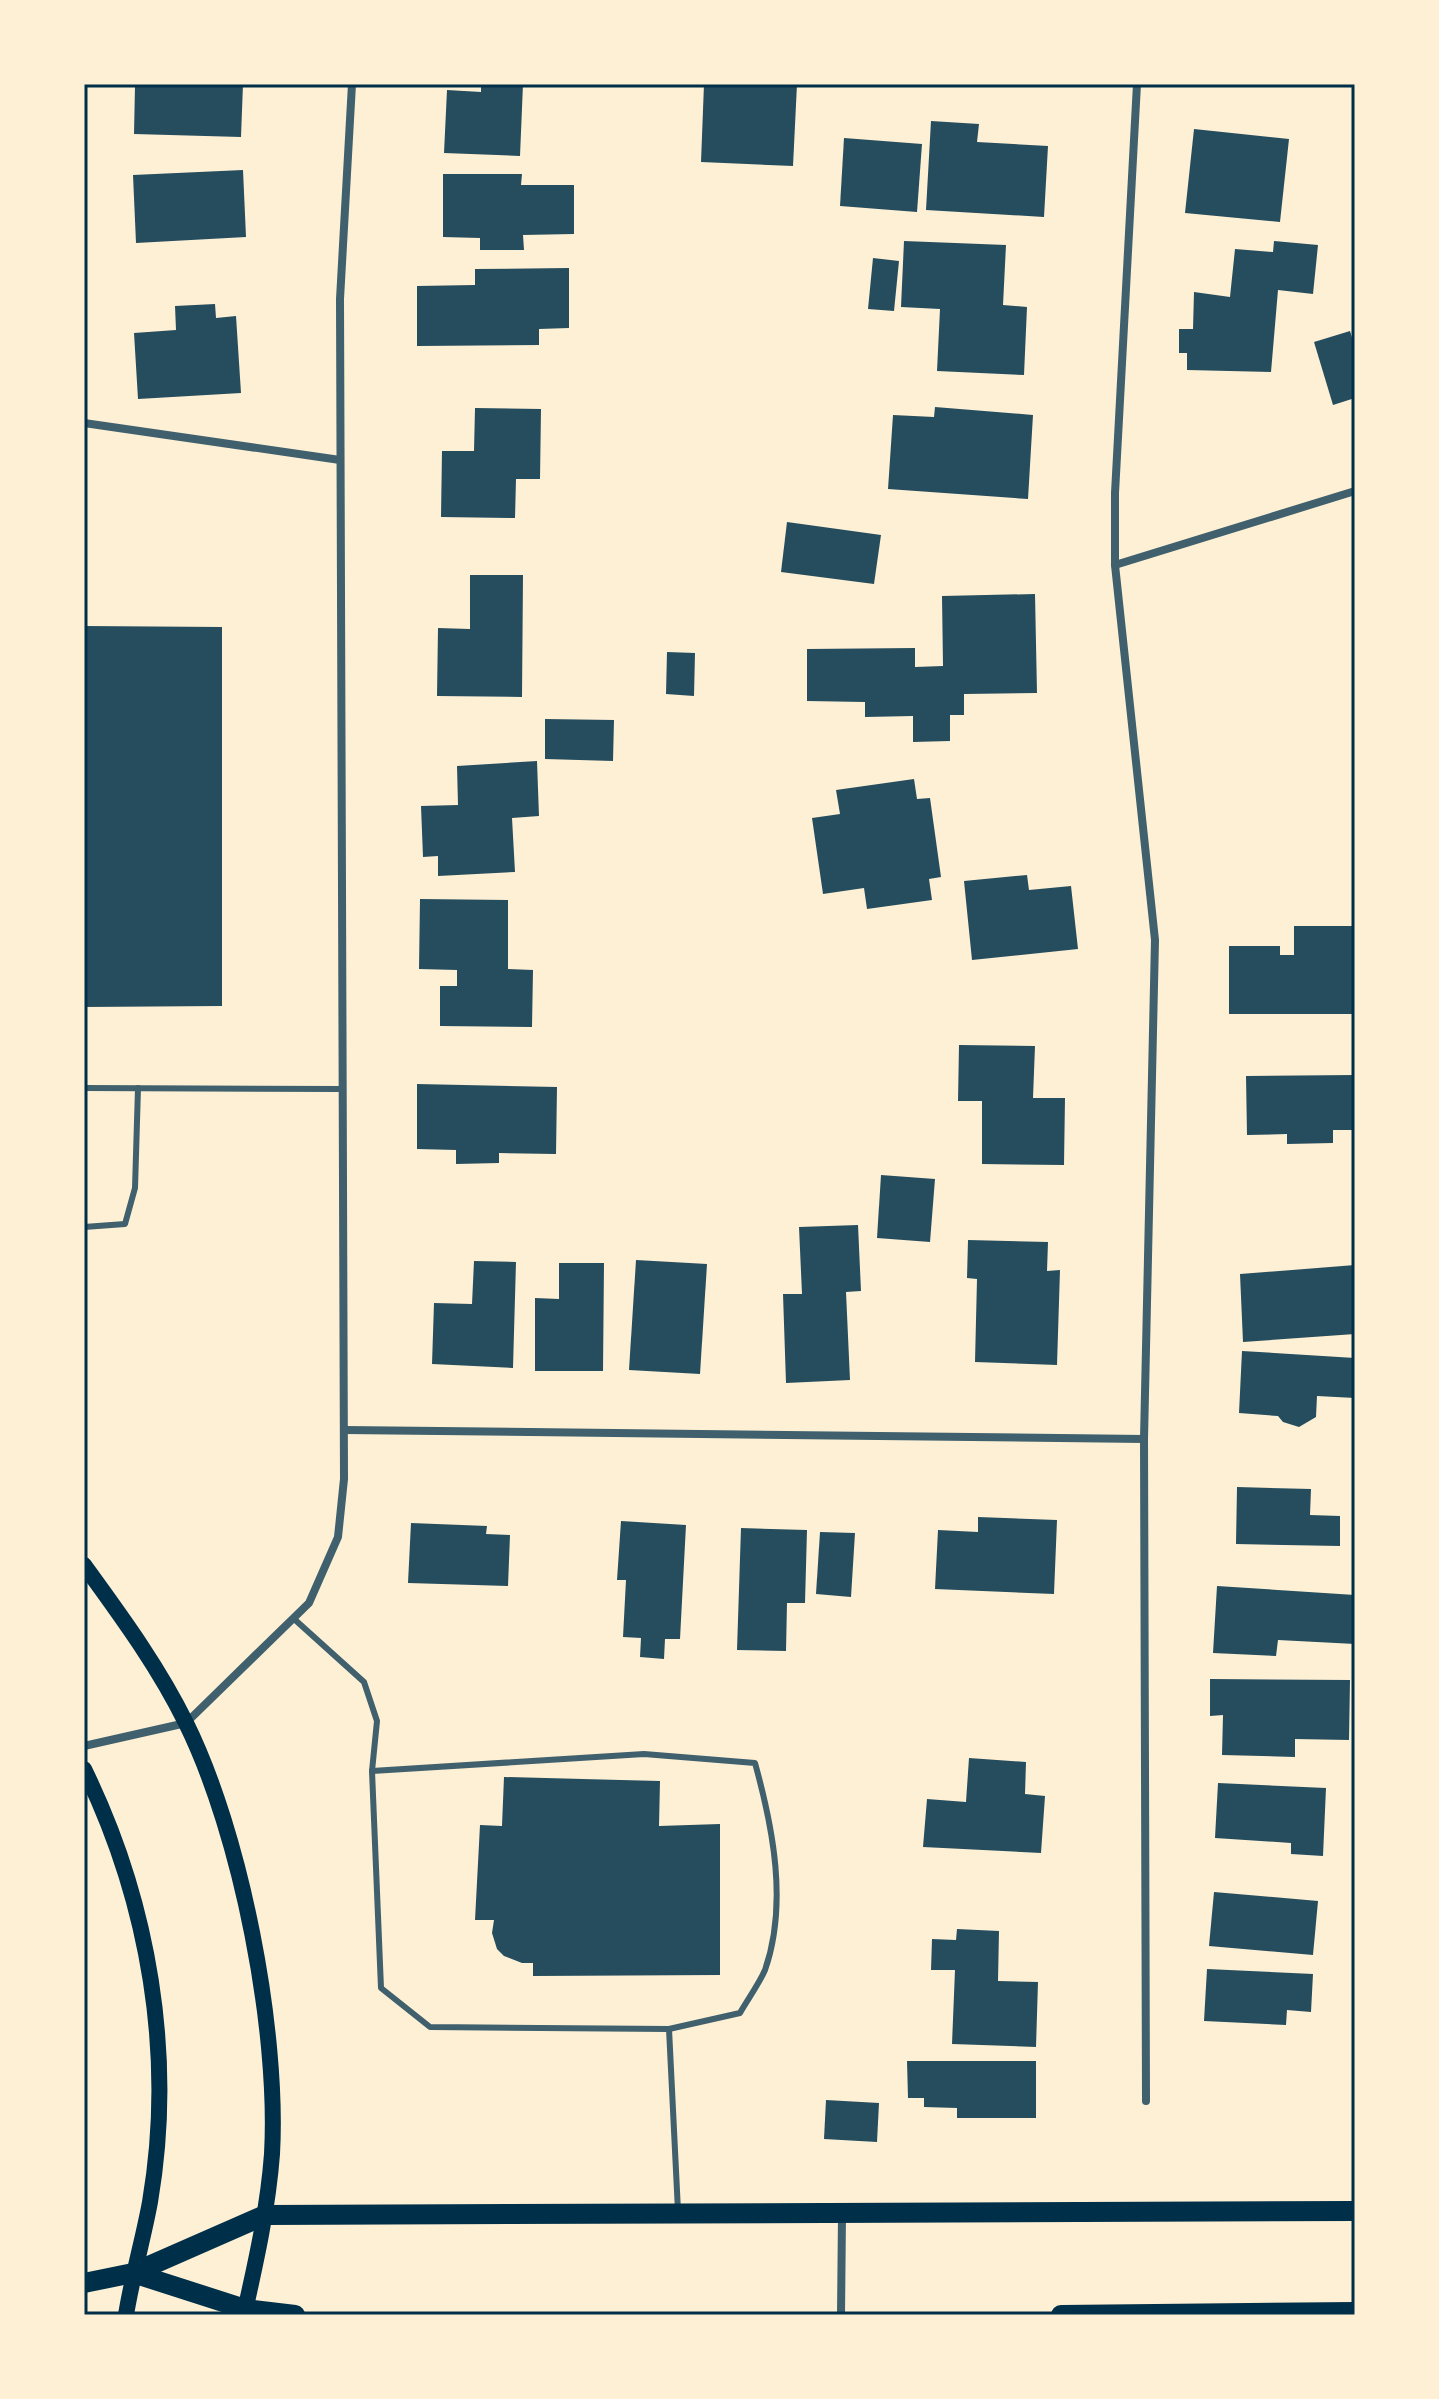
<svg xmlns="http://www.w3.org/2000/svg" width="1439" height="2399" font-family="'Fira Sans Condensed',sans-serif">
<rect width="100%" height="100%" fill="#fdf0d5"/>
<!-- building -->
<g fill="#264d5e">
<path d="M 173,84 L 243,84 L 241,137 L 134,134 L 135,86 Z"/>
<path d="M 481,84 L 523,84 L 520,156 L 444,153 L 447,90 L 481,92 Z"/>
<path d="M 704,84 L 797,84 L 793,166 L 701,162 Z"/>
<path d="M 931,121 L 979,124 L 977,142 L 1048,146 L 1044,217 L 926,210 Z"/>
<path d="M 1194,129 L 1289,139 L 1280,222 L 1185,213 Z"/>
<path d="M 844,138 L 922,144 L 917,212 L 840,206 Z"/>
<path d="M 243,170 L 246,237 L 136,243 L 133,175 Z"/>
<path d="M 443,174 L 522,174 L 521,185 L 574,185 L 574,234 L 523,235 L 524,250 L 480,250 L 480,238 L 443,237 Z"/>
<path d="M 904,241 L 1006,245 L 1003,305 L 1027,307 L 1024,375 L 937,371 L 940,309 L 901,307 Z"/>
<path d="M 1274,241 L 1318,245 L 1313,294 L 1278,290 L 1271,372 L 1187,370 L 1187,353 L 1179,353 L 1179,329 L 1193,329 L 1194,292 L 1230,297 L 1235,249 L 1273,252 Z"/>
<path d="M 873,258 L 899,261 L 894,311 L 868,309 Z"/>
<path d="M 569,268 L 569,328 L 539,329 L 539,345 L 417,346 L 417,286 L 475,285 L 475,269 Z"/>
<path d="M 215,304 L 216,318 L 236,316 L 241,393 L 138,399 L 134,333 L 176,330 L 175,306 Z"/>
<path d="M 1350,331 L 1355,347 L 1355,398 L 1333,405 L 1314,342 Z"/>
<path d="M 935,407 L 1033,415 L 1028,499 L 888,489 L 893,415 L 934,417 Z"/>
<path d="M 475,408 L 541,409 L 540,479 L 516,479 L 515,518 L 441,517 L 442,451 L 474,451 Z"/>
<path d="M 787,522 L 881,535 L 874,584 L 781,572 Z"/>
<path d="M 470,575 L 523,575 L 522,697 L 437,696 L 438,628 L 470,629 Z"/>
<path d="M 1035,594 L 1037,693 L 964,694 L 964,715 L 950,715 L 950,741 L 913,742 L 913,716 L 865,717 L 865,702 L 807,701 L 807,649 L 915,648 L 915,667 L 943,666 L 942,596 Z"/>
<path d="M 84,626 L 222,627 L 222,1006 L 84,1007 Z"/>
<path d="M 667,652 L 695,653 L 694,696 L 666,694 Z"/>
<path d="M 545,719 L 614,720 L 613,761 L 545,759 Z"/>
<path d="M 537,761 L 539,816 L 512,818 L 515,872 L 438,876 L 438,856 L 423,857 L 421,806 L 458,805 L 457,766 Z"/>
<path d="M 914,779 L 917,799 L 930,798 L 941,877 L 929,879 L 932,900 L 867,909 L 864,888 L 823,894 L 812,818 L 840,814 L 836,790 Z"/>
<path d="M 1027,875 L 1029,890 L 1071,886 L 1078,949 L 972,960 L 964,881 Z"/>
<path d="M 420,899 L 508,900 L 508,969 L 533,970 L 532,1027 L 440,1026 L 440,986 L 457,986 L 457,970 L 419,969 Z"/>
<path d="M 1294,926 L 1355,926 L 1355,1014 L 1229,1014 L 1229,946 L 1280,946 L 1280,955 L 1294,955 Z"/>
<path d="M 959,1045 L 1035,1046 L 1033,1098 L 1065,1098 L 1064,1165 L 982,1164 L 982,1101 L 958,1101 Z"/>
<path d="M 1355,1075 L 1355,1130 L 1333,1130 L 1333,1143 L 1287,1144 L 1287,1134 L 1247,1135 L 1246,1076 Z"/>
<path d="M 417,1084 L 557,1087 L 556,1154 L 499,1153 L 499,1163 L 456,1164 L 456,1150 L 417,1149 Z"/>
<path d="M 881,1175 L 935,1179 L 930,1242 L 877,1238 Z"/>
<path d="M 858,1225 L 861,1291 L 846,1292 L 850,1380 L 786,1383 L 783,1294 L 802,1294 L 799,1227 Z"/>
<path d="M 968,1240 L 1048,1242 L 1047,1271 L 1060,1270 L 1057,1365 L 975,1362 L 977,1279 L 967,1278 Z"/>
<path d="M 636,1260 L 707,1264 L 700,1374 L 629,1370 Z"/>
<path d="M 474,1261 L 516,1262 L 513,1368 L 432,1364 L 434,1303 L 472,1304 Z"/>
<path d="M 559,1263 L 604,1263 L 603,1371 L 535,1371 L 535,1298 L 559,1299 Z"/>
<path d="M 1355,1265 L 1355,1334 L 1243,1342 L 1240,1274 Z"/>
<path d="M 1242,1351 L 1355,1358 L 1355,1398 L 1317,1396 L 1316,1417 L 1299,1427 L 1283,1422 L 1278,1416 L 1239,1413 Z"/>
<path d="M 1237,1487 L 1311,1489 L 1310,1515 L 1340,1516 L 1340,1546 L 1236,1544 Z"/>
<path d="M 978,1517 L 1057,1520 L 1054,1594 L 935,1589 L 938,1530 L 978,1532 Z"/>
<path d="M 621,1521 L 686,1525 L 680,1639 L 665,1639 L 664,1659 L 640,1657 L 641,1638 L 623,1637 L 626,1580 L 617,1580 Z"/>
<path d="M 411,1523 L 487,1526 L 486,1534 L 510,1535 L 508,1586 L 408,1583 Z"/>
<path d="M 741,1528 L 807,1530 L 805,1603 L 787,1603 L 786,1651 L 737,1650 Z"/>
<path d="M 820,1532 L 855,1533 L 851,1597 L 816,1594 Z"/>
<path d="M 1217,1586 L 1355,1595 L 1355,1644 L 1278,1640 L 1276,1656 L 1213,1653 Z"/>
<path d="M 1210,1679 L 1350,1680 L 1349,1740 L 1295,1739 L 1295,1757 L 1222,1755 L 1223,1715 L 1210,1716 Z"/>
<path d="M 969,1758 L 1026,1762 L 1025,1794 L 1045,1796 L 1041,1853 L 923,1847 L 927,1799 L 966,1802 Z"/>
<path d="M 504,1777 L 660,1781 L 659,1826 L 720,1824 L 720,1975 L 533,1976 L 533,1963 L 522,1963 L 504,1956 L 497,1949 L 492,1933 L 494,1920 L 475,1920 L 480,1825 L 502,1826 Z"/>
<path d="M 1218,1783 L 1326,1788 L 1323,1856 L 1291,1854 L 1291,1843 L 1215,1838 Z"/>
<path d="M 1214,1892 L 1318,1901 L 1313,1955 L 1209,1946 Z"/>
<path d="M 957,1929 L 999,1931 L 998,1981 L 1038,1982 L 1036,2047 L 952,2044 L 955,1970 L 931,1970 L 932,1939 L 956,1940 Z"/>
<path d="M 1207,1969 L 1313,1974 L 1311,2012 L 1287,2010 L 1286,2025 L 1204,2021 Z"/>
<path d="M 907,2061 L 1036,2061 L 1036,2118 L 957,2118 L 957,2108 L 924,2107 L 924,2098 L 908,2098 Z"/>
<path d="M 826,2100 L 879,2103 L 877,2142 L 824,2139 Z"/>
</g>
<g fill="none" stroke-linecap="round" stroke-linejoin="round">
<!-- service -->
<g stroke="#3f606c" stroke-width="6">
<path d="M 84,1088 L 343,1089"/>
<path d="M 84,1227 L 125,1224 L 135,1188 L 138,1088"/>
<path d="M 293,1618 L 364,1682 L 377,1721 L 372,1771 L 381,1988 L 430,2027 L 669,2029 L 678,2211"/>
<path d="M 372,1771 L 644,1754 L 755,1763 C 773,1828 788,1904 765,1970 C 759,1984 748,1999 740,2013 L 669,2029"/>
</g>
<!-- minor -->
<g stroke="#3f606c" stroke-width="8">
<path d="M 1137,84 L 1115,493 L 1115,565 L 1155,940 L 1144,1439 L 1146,2101"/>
<path d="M 84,423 L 340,460"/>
<path d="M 1115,565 L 1355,491"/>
<path d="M 344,1430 L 1144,1439"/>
<path d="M 84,1746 L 186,1723 L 309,1603 L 338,1537 L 344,1479 L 340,299 L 352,84"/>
<path d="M 841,2315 L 842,2214"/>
</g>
<!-- secondary -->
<g stroke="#003049" stroke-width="16">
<path d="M 84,1565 C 121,1616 158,1666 186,1723 C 241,1834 279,2030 272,2154 C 268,2208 256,2262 244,2315"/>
<path d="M 84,1769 C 149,1902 175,2055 150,2202 C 143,2240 132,2277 126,2315"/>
</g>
<!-- primary -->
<g stroke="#003049" stroke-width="20">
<path d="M 133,2273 L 245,2309 L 295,2315"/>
<path d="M 84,2283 L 133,2273 L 265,2215 L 1355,2211"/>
<path d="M 1061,2315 L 1355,2312"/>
</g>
</g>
<!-- border -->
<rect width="1439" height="2399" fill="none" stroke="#fdf0d5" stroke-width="172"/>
<rect x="86" y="86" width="1267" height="2227" fill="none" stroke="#003049" stroke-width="3"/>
</svg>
